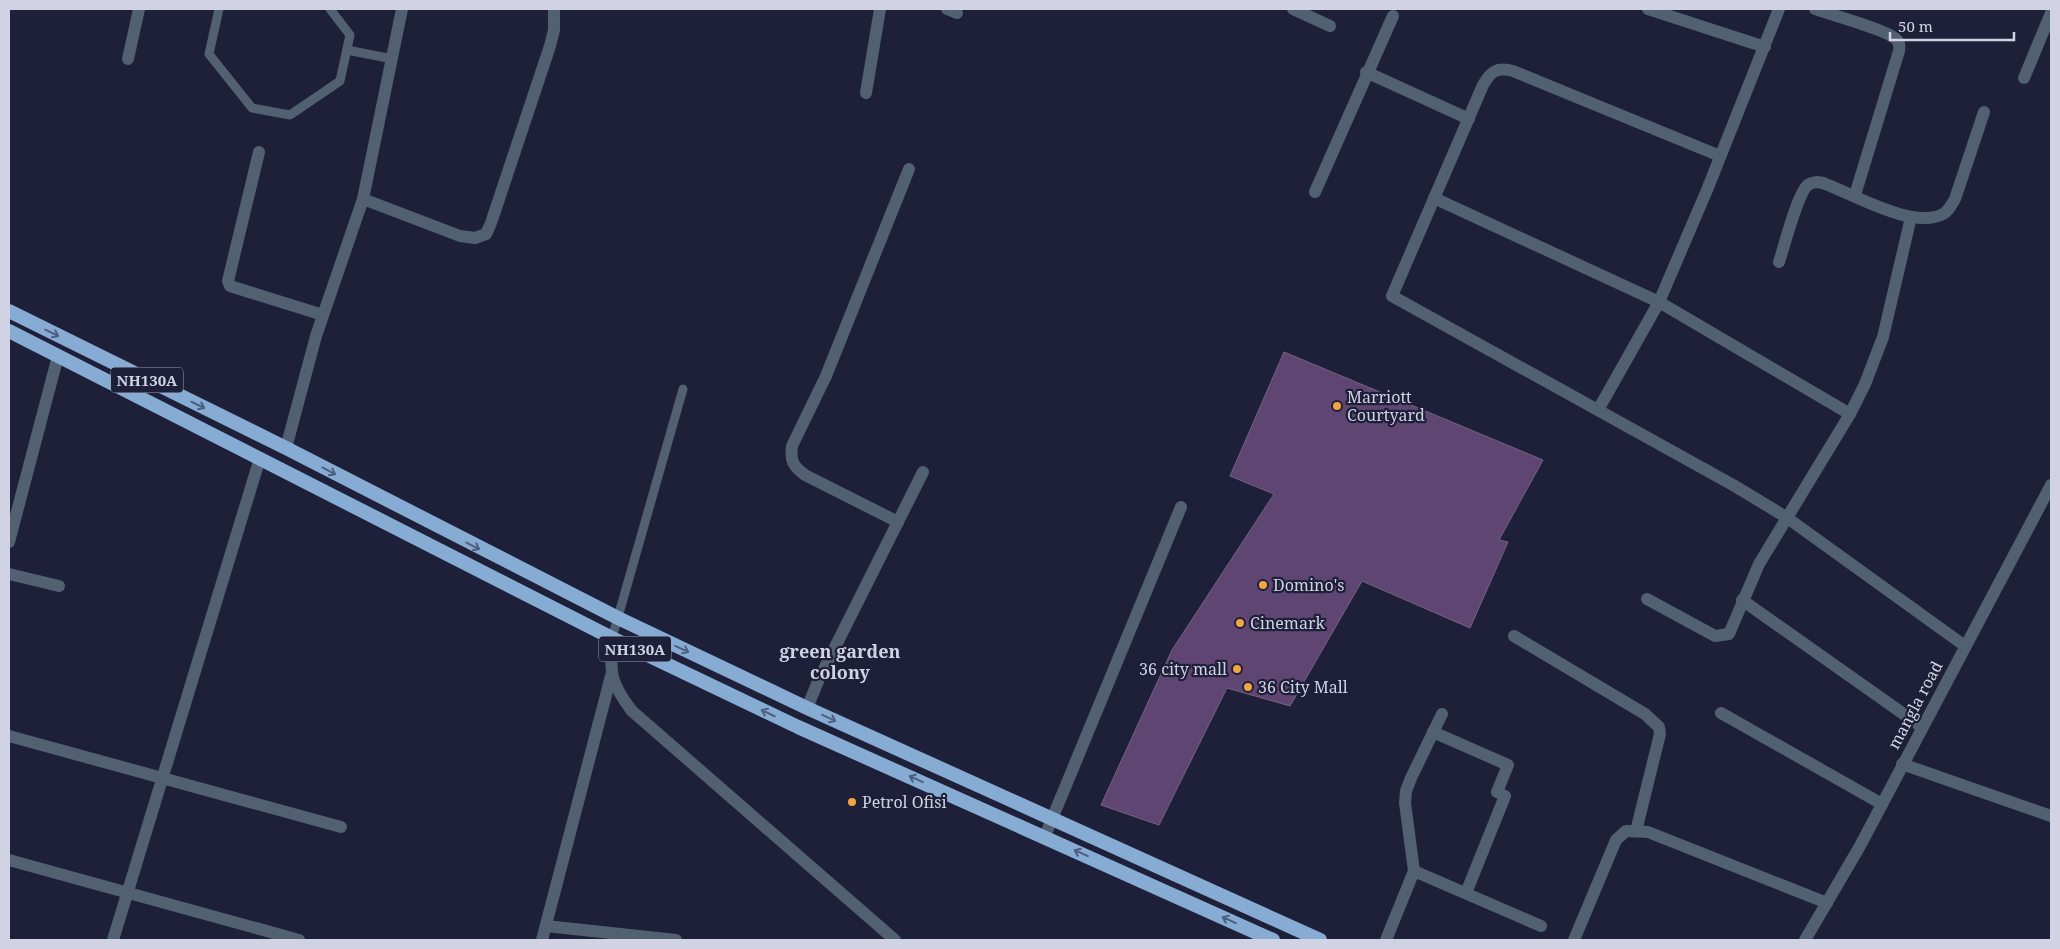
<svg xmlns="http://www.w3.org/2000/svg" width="2060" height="949" font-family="'Noto Serif',serif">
<rect width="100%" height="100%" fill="#1e1f38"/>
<!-- building -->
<path fill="#5f4571" stroke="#746480" d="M 1284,352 L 1543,460 L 1499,540 L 1508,542 L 1470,628 L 1362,581 L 1290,706 L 1227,688 L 1159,825 L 1101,805 L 1172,650 L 1274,494 L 1230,476 Z"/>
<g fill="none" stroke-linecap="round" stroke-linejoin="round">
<!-- service -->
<g stroke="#516172" stroke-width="9">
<path d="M 219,9 L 209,54 L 252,108 L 290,115 L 340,81 L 350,35 L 330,9"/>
<path d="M 347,50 L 393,59"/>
<path d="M 612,638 L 683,389"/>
</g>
<!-- minor -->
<g stroke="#516172" stroke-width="12">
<path d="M 947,9 L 957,13"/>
<path d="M 1293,9 L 1330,26"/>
<path d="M 1648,9 L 1765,47"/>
<path d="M 1815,9 C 1830,14 1890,31 1897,40 C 1900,44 1900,47 1899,51 L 1855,195"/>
<path d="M 128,59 L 139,9"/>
<path d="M 1366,72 L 1469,119"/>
<path d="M 2024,78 L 2051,13"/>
<path d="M 866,93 L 880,9"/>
<path d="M 259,152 L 228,281 L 230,286 L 323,315"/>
<path d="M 1720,156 L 1513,71 C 1497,67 1491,71 1483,85 L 1392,296 L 1733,485 L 1786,517 L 1965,646"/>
<path d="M 1315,192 L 1393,16"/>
<path d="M 1434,198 L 1659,302 L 1850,414"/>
<path d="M 363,199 L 460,236 L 475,238 L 486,234 L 491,223 L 550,46 L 554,30 L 554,9"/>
<path d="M 1779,262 C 1784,247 1798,192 1808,185 C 1813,181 1818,182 1823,183 C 1853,194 1913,230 1943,214 C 1949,211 1952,204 1955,199 L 1984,112"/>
<path d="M 1598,410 L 1659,302 L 1707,190 L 1779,9"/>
<path d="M 286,448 L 316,336 L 363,199 L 402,9"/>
<path d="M 898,522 L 805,475 C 793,466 790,461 792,446 L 826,376 L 909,169"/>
<path d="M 9,542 L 58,356"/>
<path d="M 9,574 L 59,586"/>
<path d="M 1647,599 L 1715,636 L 1729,634 L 1759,564 L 1850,414 L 1865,384 L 1883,337 L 1911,217"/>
<path d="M 1742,600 L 1922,727"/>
<path d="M 1514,636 L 1645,714 L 1659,727 L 1660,734 L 1636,831"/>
<path d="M 807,708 L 819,679 L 923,472"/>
<path d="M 1721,713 L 1882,804"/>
<path d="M 1433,732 L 1508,765 L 1497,792 L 1505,796 L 1466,893"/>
<path d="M 9,736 L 341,827"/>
<path d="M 1902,764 L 2051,816"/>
<path d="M 1045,836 L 1181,507"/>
<path d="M 9,860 L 299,940"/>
<path d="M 1414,871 L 1541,926"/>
<path d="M 546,926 L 676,940"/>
<path d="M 113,940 L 260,458"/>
<path d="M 542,940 L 611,676"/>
<path d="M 1386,940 L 1414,871 L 1405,803 L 1406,791 L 1411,778 L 1442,714"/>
<path d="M 1574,940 L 1616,840 L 1626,831 L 1648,832 L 1827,903"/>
<path d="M 1805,940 L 1860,846 L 2051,485"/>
</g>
<!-- tertiary -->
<path stroke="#516172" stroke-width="12" d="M 612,638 C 610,674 610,682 632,711 L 895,940"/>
<!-- trunk -->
<g stroke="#87acd4" stroke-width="14">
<path d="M 9,311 L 286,448 L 618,618 L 807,708 L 1320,940"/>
<path d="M 9,331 L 612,638 L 798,727 L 1273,940"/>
</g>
</g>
<!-- one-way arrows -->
<defs><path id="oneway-shaft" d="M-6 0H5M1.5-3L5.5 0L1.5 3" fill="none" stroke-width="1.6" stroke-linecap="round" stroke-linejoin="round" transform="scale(1.25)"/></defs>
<g stroke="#4d5e7e">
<use href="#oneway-shaft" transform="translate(52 333) rotate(26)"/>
<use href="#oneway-shaft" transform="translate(198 405) rotate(26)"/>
<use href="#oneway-shaft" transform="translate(329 471) rotate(28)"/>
<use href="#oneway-shaft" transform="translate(473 546) rotate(27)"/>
<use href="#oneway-shaft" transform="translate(682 649) rotate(25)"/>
<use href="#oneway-shaft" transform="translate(768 713) rotate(-154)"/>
<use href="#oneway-shaft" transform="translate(829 718) rotate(25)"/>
<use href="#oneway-shaft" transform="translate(916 779) rotate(-156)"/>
<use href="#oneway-shaft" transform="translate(1081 853) rotate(-156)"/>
<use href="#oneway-shaft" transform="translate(1229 920) rotate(-156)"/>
</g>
<!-- markers -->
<g fill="#f1a540" stroke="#1e1f38" stroke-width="2">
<circle cx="1337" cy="406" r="5"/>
<circle cx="1263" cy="585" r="5"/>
<circle cx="1240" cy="623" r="5"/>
<circle cx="1237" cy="669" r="5"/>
<circle cx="1248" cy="687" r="5"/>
<circle cx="852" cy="802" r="5"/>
</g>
<g text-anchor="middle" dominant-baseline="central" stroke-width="4.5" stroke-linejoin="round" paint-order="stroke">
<!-- shield labels -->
<g fill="#1e1f38" stroke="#9b9db0" stroke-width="1">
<rect x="111" y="367.5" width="72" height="25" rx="4"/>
<rect x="599" y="636.5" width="72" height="25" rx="4"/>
</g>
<g font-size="15" font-weight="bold" fill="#d1d3e4">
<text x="147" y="380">NH130A</text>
<text x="635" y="649">NH130A</text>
</g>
<!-- poi labels -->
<g font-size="16" fill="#d1d3e4" stroke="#1e1f38" text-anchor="start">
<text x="1347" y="397">Marriott<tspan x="1347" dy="18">Courtyard</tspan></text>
<text x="1273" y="585">Domino's</text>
<text x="1250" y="623">Cinemark</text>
<text x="1227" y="669" text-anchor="end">36 city mall</text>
<text x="1258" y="687">36 City Mall</text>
<text x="862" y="802">Petrol Ofisi</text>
</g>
<!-- street labels -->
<g font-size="16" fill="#d1d3e4" stroke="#1e1f38">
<text transform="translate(1915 705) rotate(-62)">mangla road</text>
</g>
<!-- neighbourhood labels -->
<g font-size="18" font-weight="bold" fill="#d1d3e4" stroke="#1e1f38">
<text x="840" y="651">green garden<tspan x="840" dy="21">colony</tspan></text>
</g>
</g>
<!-- border -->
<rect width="2060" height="949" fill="none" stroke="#d1d3e4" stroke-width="20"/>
<!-- scale -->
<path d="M1890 32v8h124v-8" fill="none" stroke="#d1d3e4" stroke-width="2.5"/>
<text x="1898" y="32" font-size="15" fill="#d1d3e4" stroke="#1e1f38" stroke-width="4" paint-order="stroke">50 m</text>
</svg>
